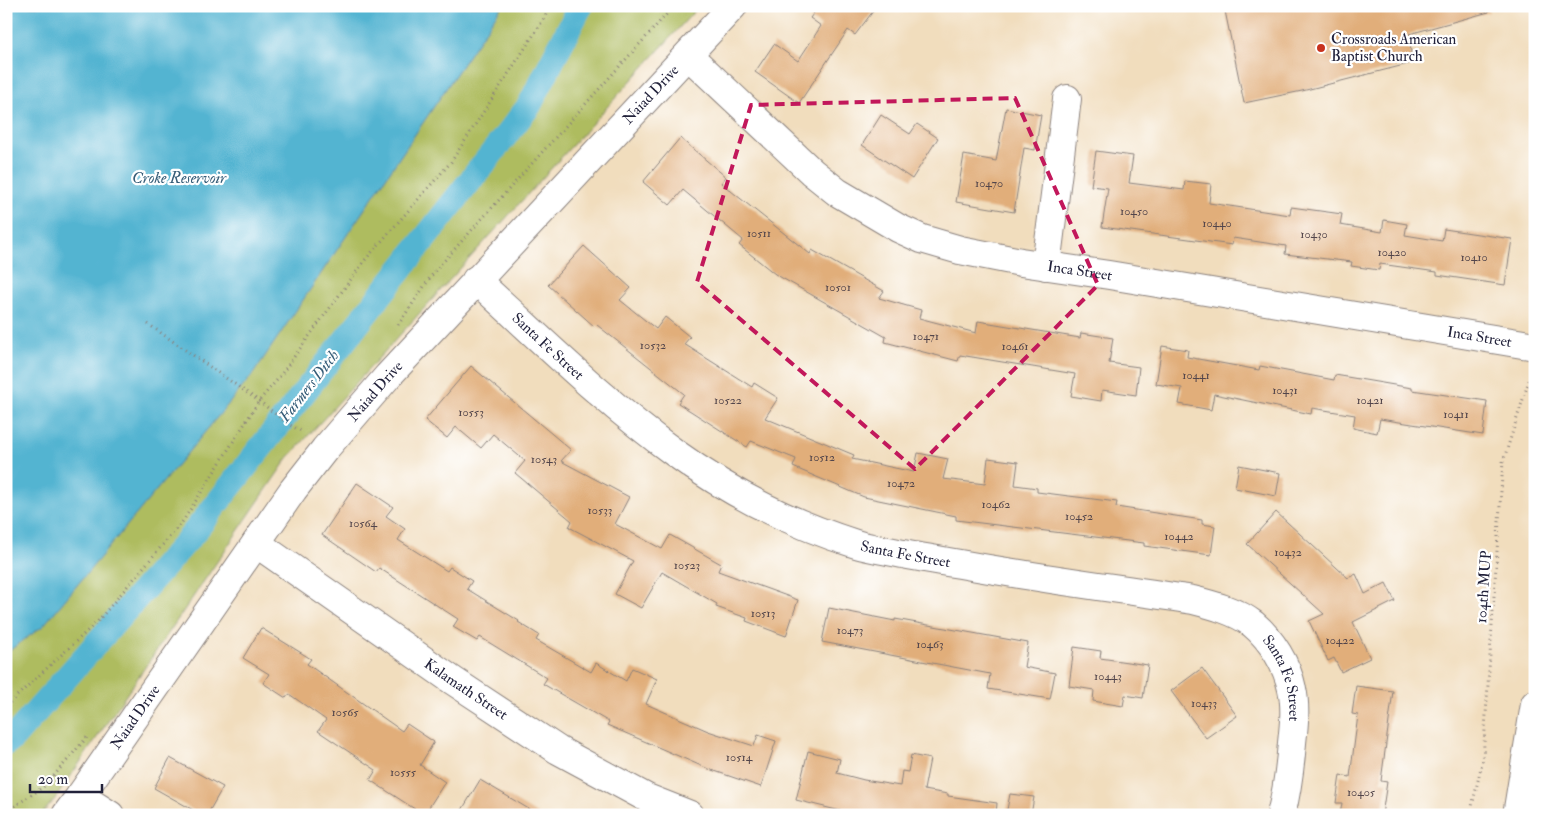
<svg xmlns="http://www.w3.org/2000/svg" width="1541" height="821" font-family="'IM FELL Double Pica',serif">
<rect width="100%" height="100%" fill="#fff"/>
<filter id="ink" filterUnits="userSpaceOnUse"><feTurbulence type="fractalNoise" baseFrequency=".02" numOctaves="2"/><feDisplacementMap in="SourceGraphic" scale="10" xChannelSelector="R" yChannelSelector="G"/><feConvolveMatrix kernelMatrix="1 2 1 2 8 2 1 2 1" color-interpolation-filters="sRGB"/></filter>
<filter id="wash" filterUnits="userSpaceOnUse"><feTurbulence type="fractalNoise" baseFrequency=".0096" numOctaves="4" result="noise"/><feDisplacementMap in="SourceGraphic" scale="20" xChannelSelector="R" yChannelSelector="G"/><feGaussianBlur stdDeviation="1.12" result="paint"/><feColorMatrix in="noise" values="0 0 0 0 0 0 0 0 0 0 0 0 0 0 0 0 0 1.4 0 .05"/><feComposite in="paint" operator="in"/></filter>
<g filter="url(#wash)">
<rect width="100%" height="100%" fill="#f1ddbd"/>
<!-- green -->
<path fill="#aebc5e" stroke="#686f4c" d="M 6,6 L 699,6 L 288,458 L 55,799 L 41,815 L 6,815 Z"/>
<!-- water -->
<path fill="#52b4d1" stroke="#3a6b86" d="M 6,6 L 502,6 L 251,377 L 43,626 L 6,653 Z"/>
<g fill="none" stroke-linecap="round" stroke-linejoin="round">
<!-- canal -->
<path stroke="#52b4d1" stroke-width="25" d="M 6,743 L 13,738 L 192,535 L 529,106 L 579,9 L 581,6"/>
</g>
<g id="blocks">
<!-- building -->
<g fill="#e1ae7a">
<path d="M 819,6 L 877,6 L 855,35 L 848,30 L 799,103 L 755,72 L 774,44 L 798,61 L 821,26 L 810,18 Z"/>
<path d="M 1224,6 L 1488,6 L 1489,12 L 1409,34 L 1412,63 L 1302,91 L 1244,103 Z"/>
<path d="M 1006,108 L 1041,115 L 1035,150 L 1024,148 L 1014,212 L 956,202 L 964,155 L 996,161 Z"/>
<path d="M 881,115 L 910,134 L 917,124 L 938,138 L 912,179 L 862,145 Z"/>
<path d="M 680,138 L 726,177 L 721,183 L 810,254 L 812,250 L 884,291 L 879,298 L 921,310 L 919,318 L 976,333 L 978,321 L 1080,338 L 1081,333 L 1113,338 L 1109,363 L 1139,367 L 1136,395 L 1102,390 L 1101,401 L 1071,396 L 1075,374 L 960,355 L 958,361 L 885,342 L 886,337 L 775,274 L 739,245 L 743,240 L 683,190 L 670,205 L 643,182 Z"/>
<path d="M 1096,151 L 1133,156 L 1129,183 L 1184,190 L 1185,181 L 1211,184 L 1209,203 L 1290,215 L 1291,207 L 1342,214 L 1340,225 L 1382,232 L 1384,220 L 1407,224 L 1405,235 L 1442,241 L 1444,229 L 1512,239 L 1505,285 L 1437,275 L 1437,272 L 1380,264 L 1379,270 L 1351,266 L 1352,262 L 1285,254 L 1286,246 L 1233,238 L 1232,245 L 1102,227 L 1108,188 L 1091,186 Z"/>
<path d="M 584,246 L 631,288 L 620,300 L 656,329 L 665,317 L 690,337 L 684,344 L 752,387 L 754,383 L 778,398 L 765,418 L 854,455 L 852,459 L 914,472 L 918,453 L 948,459 L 943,479 L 985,484 L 988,458 L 1018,462 L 1015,485 L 1037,488 L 1037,492 L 1117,502 L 1116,507 L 1202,520 L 1202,524 L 1215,526 L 1211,555 L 1144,546 L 1144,543 L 956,520 L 956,516 L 864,497 L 793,467 L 796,459 L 751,441 L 747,447 L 678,403 L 684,394 L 597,325 L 595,327 L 548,285 Z"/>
<path d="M 1162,346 L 1188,350 L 1187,357 L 1259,370 L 1260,366 L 1334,380 L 1335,375 L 1412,388 L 1412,390 L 1487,401 L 1483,435 L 1380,419 L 1377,433 L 1353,428 L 1355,415 L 1312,408 L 1311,414 L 1214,394 L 1211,410 L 1179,404 L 1182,388 L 1156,384 Z"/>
<path d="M 471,366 L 571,450 L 561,461 L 629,497 L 615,524 L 662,549 L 670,535 L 721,564 L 718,571 L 798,600 L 786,636 L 746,621 L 747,618 L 716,607 L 717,604 L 662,572 L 641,608 L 615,594 L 633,561 L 569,527 L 572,521 L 515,473 L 525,461 L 493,434 L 481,448 L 456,427 L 447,438 L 425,420 Z"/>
<path d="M 1239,465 L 1280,473 L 1276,496 L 1235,488 Z"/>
<path d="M 357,483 L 393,507 L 386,516 L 405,529 L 398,540 L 447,571 L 450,567 L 472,581 L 467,589 L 519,621 L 518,622 L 539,635 L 536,640 L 591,672 L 596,663 L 626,681 L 632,668 L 657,679 L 646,704 L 708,731 L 754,746 L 758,735 L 776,741 L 761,787 L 706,768 L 607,725 L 609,722 L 543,684 L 547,678 L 480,637 L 477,641 L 453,627 L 458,619 L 379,568 L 376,572 L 322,535 Z"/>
<path d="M 1276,512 L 1348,578 L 1356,574 L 1365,594 L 1386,583 L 1395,601 L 1353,622 L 1370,658 L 1341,672 L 1334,658 L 1328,661 L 1309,621 L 1324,614 L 1247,544 Z"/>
<path d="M 829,608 L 895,621 L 895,619 L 1028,643 L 1024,667 L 1055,673 L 1050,699 L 988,689 L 990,674 L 822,642 Z"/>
<path d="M 261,628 L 311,659 L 307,664 L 402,731 L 407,724 L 434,742 L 420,765 L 445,782 L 424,815 L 370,780 L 376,770 L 318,731 L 326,720 L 289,694 L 286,698 L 263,683 L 269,674 L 243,658 Z"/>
<path d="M 1074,647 L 1101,651 L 1100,658 L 1148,665 L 1143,698 L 1125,695 L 1123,706 L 1093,701 L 1094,690 L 1069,686 Z"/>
<path d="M 1202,668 L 1237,716 L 1206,738 L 1171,691 Z"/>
<path d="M 1356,686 L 1393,691 L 1381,781 L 1387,782 L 1382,815 L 1340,815 L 1342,803 L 1336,803 L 1340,775 L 1350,777 L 1358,715 L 1352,714 Z"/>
<path d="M 808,751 L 840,759 L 837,773 L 864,780 L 900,786 L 902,771 L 908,772 L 911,755 L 930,759 L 924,790 L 948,794 L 948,796 L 997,803 L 996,815 L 857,815 L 796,800 Z"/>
<path d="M 170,758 L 223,787 L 207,815 L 202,815 L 154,788 Z"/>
<path d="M 480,780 L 539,815 L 459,815 Z"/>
<path d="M 1010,794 L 1034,797 L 1031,815 L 1006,815 Z"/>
</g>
</g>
</g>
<g filter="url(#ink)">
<use href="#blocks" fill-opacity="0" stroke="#8a807c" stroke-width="1"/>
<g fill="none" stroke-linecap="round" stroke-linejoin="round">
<defs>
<g id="minor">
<path id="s1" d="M 688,55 L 812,172 L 837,192 L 898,228 L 922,239 L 960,250 L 1021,262 L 1109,275 L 1535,346"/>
<path d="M 1046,266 L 1067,99"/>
<path id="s2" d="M 476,280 C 541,339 604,402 675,453 C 730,493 792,524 856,544 C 866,547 877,549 888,551 C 912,556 936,560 960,564 C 1037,578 1115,588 1193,600 C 1213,605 1236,611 1253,624 C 1272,640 1287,665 1292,689 C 1296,706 1294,725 1292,743 C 1290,767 1287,791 1281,815"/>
<path id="s3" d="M 256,543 L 452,680 L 558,750 L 647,798 L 690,815"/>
<path d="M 80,796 L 110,815"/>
<path id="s4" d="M 66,815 L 80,796 L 293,490 L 325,449 L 388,376 L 733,6"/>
</g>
<path id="major" d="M 1517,815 L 1535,704"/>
</defs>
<!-- minor casing -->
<use href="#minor" stroke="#8a807c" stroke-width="30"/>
<!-- major casing -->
<use href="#major" stroke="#8a807c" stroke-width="30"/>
<!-- path -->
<g stroke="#8a807c" stroke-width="3" stroke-dasharray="1 4" stroke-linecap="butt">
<path d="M 1535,271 L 1535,281"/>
<path d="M 148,324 L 259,401 L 288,424 L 303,432"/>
<path d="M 398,325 L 434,272 L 674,6"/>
<path d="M 6,706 L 97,622 L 183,521 L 259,401 L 277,380 L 365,260 L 451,162 L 540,25 L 551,6"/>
<path d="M 6,812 L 46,785 L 88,736"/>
<path d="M 1470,815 L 1483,759 L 1503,462 L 1532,371"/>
</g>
<!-- minor -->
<use href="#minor" stroke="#fff" stroke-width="28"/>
<!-- major -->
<use href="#major" stroke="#fff" stroke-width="28"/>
</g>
</g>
<!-- marked area -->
<path fill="none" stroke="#c2185b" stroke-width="4" stroke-dasharray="10 6" stroke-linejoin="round" d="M 1015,98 L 1098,285 L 915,469 L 697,282 L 751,105 Z"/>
<!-- markers -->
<circle fill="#c8321e" stroke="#fff" stroke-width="2" cx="1321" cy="48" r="5"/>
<g text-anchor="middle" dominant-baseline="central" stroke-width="4.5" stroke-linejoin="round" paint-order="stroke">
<!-- number labels -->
<g font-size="12" fill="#52454b">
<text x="989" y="183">10470</text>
<text x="1134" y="211">10450</text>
<text x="1217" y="223">10440</text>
<text x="759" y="233">10511</text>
<text x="1314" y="234">10430</text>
<text x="1392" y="252">10420</text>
<text x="1474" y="257">10410</text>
<text x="838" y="287">10501</text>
<text x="926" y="336">10471</text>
<text x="653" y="345">10532</text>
<text x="1015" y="346">10461</text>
<text x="1196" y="375">10441</text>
<text x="1285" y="390">10431</text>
<text x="728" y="400">10522</text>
<text x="1370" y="400">10421</text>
<text x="471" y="412">10553</text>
<text x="1456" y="414">10411</text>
<text x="822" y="457">10512</text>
<text x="544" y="459">10543</text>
<text x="901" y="483">10472</text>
<text x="996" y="504">10462</text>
<text x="600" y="510">10533</text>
<text x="1079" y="516">10452</text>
<text x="363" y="523">10564</text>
<text x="1179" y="536">10442</text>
<text x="1288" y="552">10432</text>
<text x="687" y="565">10523</text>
<text x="763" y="613">10513</text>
<text x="850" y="630">10473</text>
<text x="1340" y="640">10422</text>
<text x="930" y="644">10463</text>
<text x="1108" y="676">10443</text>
<text x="1204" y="703">10433</text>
<text x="345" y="712">10565</text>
<text x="739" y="757">10514</text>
<text x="403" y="772">10555</text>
<text x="1361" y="792">10405</text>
</g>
<!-- poi labels -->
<g font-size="15" fill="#22223b" stroke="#fff" text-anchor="start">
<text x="1331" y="39">Crossroads American<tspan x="1331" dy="17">Baptist Church</tspan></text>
</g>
<!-- street labels -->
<g font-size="15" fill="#22223b" stroke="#fff">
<text stroke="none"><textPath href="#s4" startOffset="930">Naiad Drive</textPath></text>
<text stroke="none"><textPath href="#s1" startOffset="461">Inca Street</textPath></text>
<text stroke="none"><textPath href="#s1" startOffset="866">Inca Street</textPath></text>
<text stroke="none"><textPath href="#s2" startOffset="98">Santa Fe Street</textPath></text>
<text stroke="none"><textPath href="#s4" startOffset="525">Naiad Drive</textPath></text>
<text stroke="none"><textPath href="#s2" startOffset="518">Santa Fe Street</textPath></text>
<text transform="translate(1484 587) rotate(-86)">104th MUP</text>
<text stroke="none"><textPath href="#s2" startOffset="938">Santa Fe Street</textPath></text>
<text stroke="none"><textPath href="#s3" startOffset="256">Kalamath Street</textPath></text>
<text stroke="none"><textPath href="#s4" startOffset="120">Naiad Drive</textPath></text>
</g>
<!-- water labels -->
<g font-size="16" font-style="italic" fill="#355c77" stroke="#fff">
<text x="179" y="178">Croke Reservoir</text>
<text transform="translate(309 386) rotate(-52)">Farmers Ditch</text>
</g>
</g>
<!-- margin -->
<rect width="1541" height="821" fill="none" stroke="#fff" stroke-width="25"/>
<!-- scale -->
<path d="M30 784v8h72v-8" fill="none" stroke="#22223b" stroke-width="2.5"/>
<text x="38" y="784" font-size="15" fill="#22223b" stroke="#ffffff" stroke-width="4" paint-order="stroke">20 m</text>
</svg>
